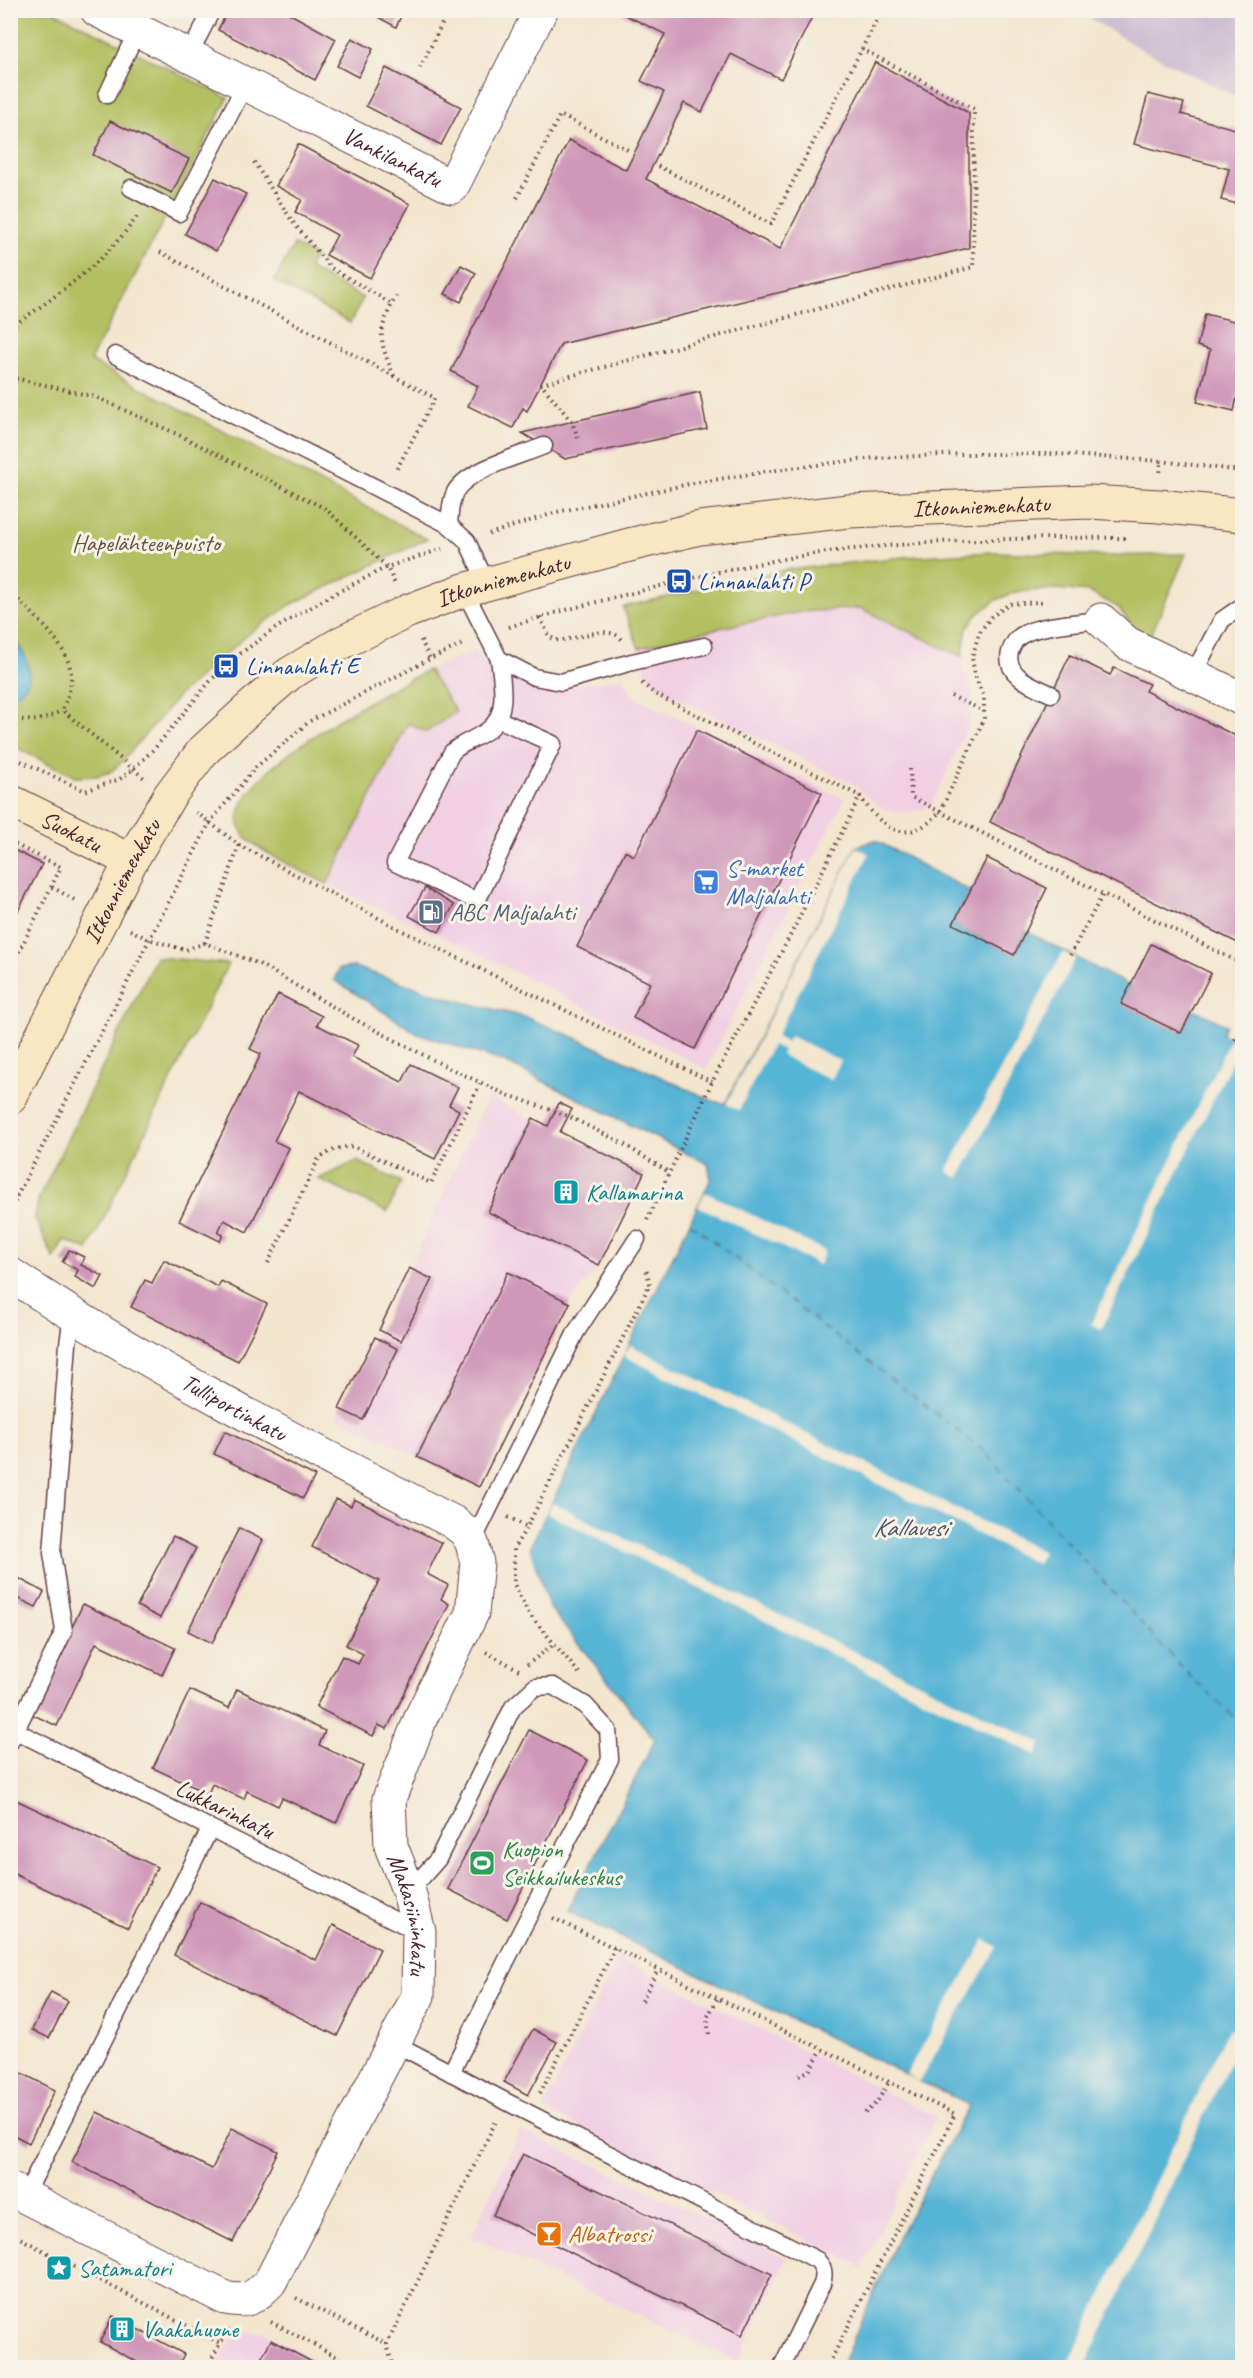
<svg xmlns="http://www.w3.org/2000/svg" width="1253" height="2378" font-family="Caveat,sans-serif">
<rect width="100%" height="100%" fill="#f7f3e8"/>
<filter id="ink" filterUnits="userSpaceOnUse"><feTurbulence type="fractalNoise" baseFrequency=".0167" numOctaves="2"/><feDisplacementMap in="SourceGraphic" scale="12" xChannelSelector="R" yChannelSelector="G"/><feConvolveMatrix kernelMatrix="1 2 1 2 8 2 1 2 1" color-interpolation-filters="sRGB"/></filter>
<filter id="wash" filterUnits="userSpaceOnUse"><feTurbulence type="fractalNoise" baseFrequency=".008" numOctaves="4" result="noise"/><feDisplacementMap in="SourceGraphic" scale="24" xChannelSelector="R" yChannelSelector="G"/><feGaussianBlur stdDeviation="1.35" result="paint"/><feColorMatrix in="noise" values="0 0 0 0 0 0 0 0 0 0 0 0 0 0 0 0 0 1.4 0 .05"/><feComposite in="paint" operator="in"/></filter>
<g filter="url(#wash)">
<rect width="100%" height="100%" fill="#f3e6cf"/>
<!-- built -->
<g fill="#f1d0e3">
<path d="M 860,608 L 962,657 L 963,670 L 973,692 L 970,720 L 940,787 L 932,804 L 919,811 L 903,813 L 887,810 L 873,802 L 854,784 L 671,695 L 657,686 L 646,673 L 639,648 L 719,628 L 801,612 Z"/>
<path d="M 474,651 L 493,668 L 528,686 L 552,690 L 624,677 L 633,696 L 845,799 L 706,1069 L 481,955 L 327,884 L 408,723 L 456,712 L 428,670 Z"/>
<path d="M 488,1097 L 644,1173 L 599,1265 L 570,1303 L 479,1487 L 336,1416 L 409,1268 Z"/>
<path d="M 618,1958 L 936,2117 L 862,2267 L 543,2109 Z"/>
<path d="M 520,2130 L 787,2258 L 738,2362 L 471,2237 Z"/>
<path d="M 235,2331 L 265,2333 L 328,2367 L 216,2368 Z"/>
</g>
<!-- industrial -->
<path fill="#cebed1" d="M 1078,11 L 1242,11 L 1242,100 L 1137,47 Z"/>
<!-- green -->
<g fill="#b3c062" stroke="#7e7046" stroke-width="1.5">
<path d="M 11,11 L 53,11 L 228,98 L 90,361 L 427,539 L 292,604 L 251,632 L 181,693 L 120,764 L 110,772 L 97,776 L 75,777 L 11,745 Z"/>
<path d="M 294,245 L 315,256 L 308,268 L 363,298 L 350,323 L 274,281 Z"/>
<path d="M 993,552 L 1106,556 L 1186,554 L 1150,637 L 1134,629 L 1118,607 L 1089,592 L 1056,589 L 1015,592 L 996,600 L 977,615 L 967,629 L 962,657 L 860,608 L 801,612 L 719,628 L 639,648 L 623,607 L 785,570 L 904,557 Z"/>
<path d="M 428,670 L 456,712 L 426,732 L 408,723 L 327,884 C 307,873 253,850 242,832 C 211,781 392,688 428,670 Z"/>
<path d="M 156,957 L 228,964 L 88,1250 L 64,1240 L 54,1259 L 35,1219 L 38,1200 Z"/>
<path d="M 357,1161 L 401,1182 L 387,1212 L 318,1179 Z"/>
</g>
<!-- water -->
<g fill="#56b4d5" stroke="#506a80" stroke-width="1.5">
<path d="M 11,634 C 25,653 44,684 11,696 Z"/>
<path d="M 875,840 L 970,891 L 953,924 L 1014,955 L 1026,931 L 1130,986 L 1122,1004 L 1181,1033 L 1193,1009 L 1226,1025 L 1222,1034 L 1242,1044 L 1242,2367 L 841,2367 L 898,2238 L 969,2105 L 567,1911 L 655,1740 L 549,1607 L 530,1547 L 711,1179 L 708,1164 L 507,1063 L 417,1033 L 334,980 L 339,969 L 354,967 L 452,999 L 525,1017 L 576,1038 L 713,1101 L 725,1104 L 856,847 Z"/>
</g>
<!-- pier -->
<g fill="#f3e6cf">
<path d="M 856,847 L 869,854 L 776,1037 L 787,1042 L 790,1036 L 841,1061 L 831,1080 L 781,1055 L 783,1050 L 772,1045 L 739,1110 L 726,1104 Z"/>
<path d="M 1063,952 L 1076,958 L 959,1178 L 947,1171 Z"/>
<path d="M 1231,1038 L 1241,1043 L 1101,1329 L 1091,1324 Z"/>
<path d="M 705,1192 L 825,1251 L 819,1265 L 698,1206 Z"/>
<path d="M 630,1345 L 1043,1552 L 1037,1564 L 624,1356 Z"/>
<path d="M 552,1503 L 1041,1743 L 1036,1755 L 547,1513 Z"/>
<path d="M 985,1939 L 997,1947 L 919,2082 L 906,2074 Z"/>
<path d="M 1229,2028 L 1242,2036 L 1085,2367 L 1067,2367 Z"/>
</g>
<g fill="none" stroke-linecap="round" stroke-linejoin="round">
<!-- ferry -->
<path stroke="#4e5366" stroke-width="1.5" stroke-dasharray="8 6" stroke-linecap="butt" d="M 690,1223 L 984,1451 L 1189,1675 L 1242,1724"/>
</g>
<g id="blocks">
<!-- building -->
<g fill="#cf98b9">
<path d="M 228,10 L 283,10 L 336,39 L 315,80 L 218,30 Z"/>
<path d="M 376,10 L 404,10 L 396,27 L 374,15 Z"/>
<path d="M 622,10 L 799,10 L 812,17 L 781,79 L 731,54 L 702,112 L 684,103 L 646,179 L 780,249 L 875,62 L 969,113 L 969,248 L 561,344 L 527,411 L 523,408 L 513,428 L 468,406 L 478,386 L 451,371 L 569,140 L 626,170 L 664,92 L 641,81 L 665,34 L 621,13 Z"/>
<path d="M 352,38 L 373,49 L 358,77 L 337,66 Z"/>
<path d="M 386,68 L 461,107 L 441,145 L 366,106 Z"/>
<path d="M 1148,94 L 1184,103 L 1181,114 L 1242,131 L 1242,205 L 1221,200 L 1229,169 L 1134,144 Z"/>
<path d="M 110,121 L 189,159 L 172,193 L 93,155 Z"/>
<path d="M 298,144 L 410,204 L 370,278 L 326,255 L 337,235 L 295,212 L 302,200 L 276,186 Z"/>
<path d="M 215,178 L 246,194 L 216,251 L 185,234 Z"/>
<path d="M 461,265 L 476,273 L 461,302 L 445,294 Z"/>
<path d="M 1205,314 L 1242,323 L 1242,374 L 1234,411 L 1197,402 L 1210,350 L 1197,346 Z"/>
<path d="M 700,392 L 707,429 L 565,459 L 522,433 Z"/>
<path d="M 1070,655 L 1110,675 L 1114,668 L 1149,684 L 1145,691 L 1242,739 L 1242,945 L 990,822 Z"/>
<path d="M 697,730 L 822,793 L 695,1049 L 633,1018 L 650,983 L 577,947 L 625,851 L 634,856 Z"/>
<path d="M 10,848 L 42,864 L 10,927 Z"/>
<path d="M 987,858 L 1047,888 L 1014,955 L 953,924 Z"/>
<path d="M 425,888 L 454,905 L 439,932 L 409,916 Z"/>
<path d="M 1151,944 L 1211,973 L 1181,1033 L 1121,1004 Z"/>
<path d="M 278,994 L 322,1016 L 317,1025 L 358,1045 L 352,1057 L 402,1082 L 411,1064 L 458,1087 L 449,1105 L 459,1110 L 435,1159 L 299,1091 L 274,1141 L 289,1148 L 247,1232 L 224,1220 L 218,1232 L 223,1235 L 220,1241 L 179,1221 L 261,1054 L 250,1049 Z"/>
<path d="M 559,1103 L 572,1109 L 560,1132 L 644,1173 L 599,1265 L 488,1212 L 533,1118 L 548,1126 Z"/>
<path d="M 69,1250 L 84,1257 L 81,1265 L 103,1276 L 96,1289 L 75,1277 L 78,1270 L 62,1262 Z"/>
<path d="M 164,1260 L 218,1287 L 221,1281 L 267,1304 L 238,1361 L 131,1307 L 145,1280 L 152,1283 Z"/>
<path d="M 409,1268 L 432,1279 L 401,1341 L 379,1330 Z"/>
<path d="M 508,1272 L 570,1303 L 479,1487 L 417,1457 Z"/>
<path d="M 375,1337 L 398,1349 L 363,1420 L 339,1409 Z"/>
<path d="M 225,1431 L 315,1476 L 303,1498 L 214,1454 Z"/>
<path d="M 336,1499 L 351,1506 L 354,1499 L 442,1543 L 427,1574 L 448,1585 L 441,1599 L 449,1604 L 387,1729 L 378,1725 L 373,1736 L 316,1707 L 342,1656 L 358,1664 L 363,1654 L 346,1645 L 379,1581 L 312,1547 Z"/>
<path d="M 239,1528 L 263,1540 L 212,1643 L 188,1631 Z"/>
<path d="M 173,1536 L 196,1548 L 160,1618 L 137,1606 Z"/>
<path d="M 20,1579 L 44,1592 L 36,1607 L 11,1595 Z"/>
<path d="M 83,1604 L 175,1648 L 162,1675 L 96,1643 L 57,1726 L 31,1714 Z"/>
<path d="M 237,1689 L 325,1731 L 319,1745 L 363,1766 L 336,1823 L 282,1798 L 278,1806 L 247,1791 L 244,1799 L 212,1784 L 208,1794 L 153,1768 L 190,1690 L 229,1708 Z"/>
<path d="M 529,1730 L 588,1760 L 507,1919 L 448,1889 Z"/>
<path d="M 10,1797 L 157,1867 L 128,1928 L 10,1872 Z"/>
<path d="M 200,1902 L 316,1960 L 333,1925 L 380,1949 L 337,2036 L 174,1955 Z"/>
<path d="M 51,1992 L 68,2001 L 49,2038 L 32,2030 Z"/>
<path d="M 533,2029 L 557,2042 L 528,2095 L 504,2082 Z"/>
<path d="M 10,2067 L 55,2090 L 29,2143 L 10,2133 Z"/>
<path d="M 97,2112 L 212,2169 L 232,2128 L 278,2151 L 233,2242 L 72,2162 Z"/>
<path d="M 523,2154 L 772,2274 L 742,2335 L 493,2215 Z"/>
<path d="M 113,2316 L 184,2354 L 177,2368 L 148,2368 L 100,2342 Z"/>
<path d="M 271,2340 L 323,2368 L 256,2368 Z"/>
</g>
</g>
</g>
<g filter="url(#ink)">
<use href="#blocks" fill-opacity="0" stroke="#633d44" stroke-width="1.5"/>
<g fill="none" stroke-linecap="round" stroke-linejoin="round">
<defs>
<g id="lane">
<path d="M 188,57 L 212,10"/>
<path d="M 107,95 L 137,31"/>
<path d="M 131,188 L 179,213 L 245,85"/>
<path d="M 115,355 L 449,525"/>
<path d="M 487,584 L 467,541 L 449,525 C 450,514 450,502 455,492 C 468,469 520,456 544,446"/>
<path d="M 464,590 L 499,659 L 534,677 L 561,682 L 632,662 L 704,646"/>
<path d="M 1193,674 L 1222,620 L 1242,606"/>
<path d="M 1051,694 C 1034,686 1004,676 1010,652 C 1012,645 1017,637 1024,634 C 1038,625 1083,622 1101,620"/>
<path d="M 498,719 L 553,744 L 477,901 L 395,863 L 452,752 C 463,742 476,739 488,730 C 509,715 502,681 499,659"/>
<path d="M 472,1543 L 576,1332 L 637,1239"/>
<path d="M 10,1728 L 418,1932"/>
<path d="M 10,1742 L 64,1631 L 52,1553 L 68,1344 L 72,1315"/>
<path d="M 409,1892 L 438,1859 L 513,1707 L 535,1687 L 553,1686 L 585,1705 L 608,1730 L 610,1759 L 520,1933 L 451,2073"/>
<path d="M 394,2043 L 507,2102 L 817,2260 C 824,2268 825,2274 822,2284 L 781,2368"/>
<path d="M 25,2196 L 210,1829"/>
</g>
<g id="street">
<path id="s1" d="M 97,10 L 452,187 L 541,10"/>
<path d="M 1101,620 L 1127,643 L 1242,699"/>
<path id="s2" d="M 10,1274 C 151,1368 302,1445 453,1522 L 465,1531 L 472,1543 L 477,1563 L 472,1613 L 422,1715 L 389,1799 L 391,1846 L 409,1892 L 419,1932 L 418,1996 L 270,2282 C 254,2298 248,2303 225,2298 L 10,2189"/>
</g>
<g id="secondary">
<path id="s3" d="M 10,801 L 131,861"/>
<path id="s4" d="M 10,1098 L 131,861 L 170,795 L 203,751 L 252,706 L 289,674 L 341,643 L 408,611 L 464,590 L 633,544 L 700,528 L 849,511 L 1089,502 L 1159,506 L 1242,515"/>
</g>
</defs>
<!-- lane casing -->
<use href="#lane" stroke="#633d44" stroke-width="19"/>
<!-- street casing -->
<use href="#street" stroke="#633d44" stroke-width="35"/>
<!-- secondary casing -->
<use href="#secondary" stroke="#633d44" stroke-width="35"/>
<!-- path -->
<g stroke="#633d44" stroke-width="4" stroke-dasharray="1.5 4.5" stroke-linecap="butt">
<path d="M 420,68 L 449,10"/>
<path d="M 254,162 L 292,221 L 331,268 L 392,304"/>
<path d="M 658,166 L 771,224 L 882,10"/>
<path d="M 517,198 L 560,115 L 630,151"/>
<path d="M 160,252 L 435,398 L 395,472"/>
<path d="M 10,328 C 56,296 106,262 138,215"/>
<path d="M 10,362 L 16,379 L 10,385"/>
<path d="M 394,376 C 378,338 377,333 396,296"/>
<path d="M 10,377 L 96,397 L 179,435 L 326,509 L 387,567 L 395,584"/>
<path d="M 578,438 L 572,422 L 541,384 L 973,267 L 974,109 L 862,49"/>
<path d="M 1161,461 L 1242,471"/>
<path d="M 489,534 L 557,512 L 694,483 L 783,469 L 875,458 L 964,454 L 1056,454 L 1161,461 L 1160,475"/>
<path d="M 10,592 C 31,612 69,645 71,674 C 72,687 67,699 62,710 L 144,778"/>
<path d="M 540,617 L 549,636 L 555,640 C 576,642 608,621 623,641"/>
<path d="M 509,627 C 551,613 593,603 636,592 C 704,575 774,558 844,550 C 937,540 1032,537 1125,538"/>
<path d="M 421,640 L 430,659"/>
<path d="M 642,683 L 655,694 L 860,796 C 882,830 908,847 940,812 L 984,719 L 984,697 L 975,676 L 972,658 L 979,633 L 991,617 L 1009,604 L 1039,602 L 1044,603"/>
<path d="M 951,696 L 984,711"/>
<path d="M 10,718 C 34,722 42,722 62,710"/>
<path d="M 10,756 L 85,791 L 120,779 L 132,770 L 155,748 L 212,679 L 241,653 L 276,628 L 330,596 L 387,567 L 442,549"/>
<path d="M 910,769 L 911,797 L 1242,964"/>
<path d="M 196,812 L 239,845 L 405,932 L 712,1082"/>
<path d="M 10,842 L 61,867 L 10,970"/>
<path d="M 52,887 L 76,901"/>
<path d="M 130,930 L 149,939 L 185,950 L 205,943 L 259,964 L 354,1019 L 443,1065 L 505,1094 L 568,1116 L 622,1143 L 670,1173"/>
<path d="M 205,943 L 239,845"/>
<path d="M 1070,955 L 1103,894"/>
<path d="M 1235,1040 L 1242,1026"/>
<path d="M 10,1193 L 17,1196"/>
<path d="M 10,1213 L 17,1196 L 210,822 L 256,767 L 310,721 L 430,659 L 465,643"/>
<path d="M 647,1220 L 712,1082 L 790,936 L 860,796"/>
<path d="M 268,1263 L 318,1160 C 328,1151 340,1146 354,1147 L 431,1183 L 481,1082"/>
<path d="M 508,1517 L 527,1527"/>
<path d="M 486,1652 L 519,1670 L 521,1669"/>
<path d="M 527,1665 L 554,1644"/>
<path d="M 579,1673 L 529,1614 L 514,1584 L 514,1548 L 527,1527 L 650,1284 L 646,1269"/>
<path d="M 553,1918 L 955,2114 L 827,2368"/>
<path d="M 642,2001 L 658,1969"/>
<path d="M 709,2034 L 707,2018 L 718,1998"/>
<path d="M 799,2075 L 809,2071 L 822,2049"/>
<path d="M 540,2093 L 615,1948"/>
<path d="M 865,2113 L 877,2102 L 889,2082"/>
<path d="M 10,2233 L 220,2343 L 231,2329"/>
<path d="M 296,2298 L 387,2344"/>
<path d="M 271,2322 L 358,2368"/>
<path d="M 207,2368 L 220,2343"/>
<path d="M 393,2368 L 387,2344 L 496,2121"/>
</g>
<!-- lane -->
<use href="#lane" stroke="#fff" stroke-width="16"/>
<!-- street -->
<use href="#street" stroke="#fff" stroke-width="33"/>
<!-- secondary -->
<use href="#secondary" stroke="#f9e7c3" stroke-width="33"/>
</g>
</g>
<!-- icons -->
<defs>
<symbol id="bus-square" viewBox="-11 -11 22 22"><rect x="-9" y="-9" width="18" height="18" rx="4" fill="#1a4fb4" stroke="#f7f3e8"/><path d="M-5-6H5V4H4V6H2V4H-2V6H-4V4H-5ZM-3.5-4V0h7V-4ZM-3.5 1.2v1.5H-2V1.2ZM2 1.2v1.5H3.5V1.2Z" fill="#fff"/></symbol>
<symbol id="supermarket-square" viewBox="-11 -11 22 22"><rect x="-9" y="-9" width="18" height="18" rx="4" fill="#3f7fe0" stroke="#f7f3e8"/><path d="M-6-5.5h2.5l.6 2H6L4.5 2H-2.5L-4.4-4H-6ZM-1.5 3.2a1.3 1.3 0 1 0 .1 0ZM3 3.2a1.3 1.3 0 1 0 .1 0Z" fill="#fff"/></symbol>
<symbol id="fuel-square" viewBox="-11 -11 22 22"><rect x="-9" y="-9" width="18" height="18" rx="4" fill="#5c6f8a" stroke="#f7f3e8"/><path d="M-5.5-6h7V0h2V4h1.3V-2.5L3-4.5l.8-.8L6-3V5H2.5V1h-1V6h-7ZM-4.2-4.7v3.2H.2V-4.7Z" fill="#fff"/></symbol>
<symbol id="building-square" viewBox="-11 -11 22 22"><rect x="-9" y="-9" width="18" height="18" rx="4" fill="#0f9aa8" stroke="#f7f3e8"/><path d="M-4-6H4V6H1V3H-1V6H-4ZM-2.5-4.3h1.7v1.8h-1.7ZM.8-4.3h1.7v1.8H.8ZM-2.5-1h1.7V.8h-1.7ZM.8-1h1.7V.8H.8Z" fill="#fff"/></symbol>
<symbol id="stadium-square" viewBox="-11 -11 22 22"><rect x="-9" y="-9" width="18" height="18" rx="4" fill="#2e9e5b" stroke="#f7f3e8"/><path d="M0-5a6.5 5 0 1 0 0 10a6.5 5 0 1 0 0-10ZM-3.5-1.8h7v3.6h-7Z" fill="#fff"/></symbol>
<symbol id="bar-square" viewBox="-11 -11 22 22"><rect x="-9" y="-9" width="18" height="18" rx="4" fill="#e8710a" stroke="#f7f3e8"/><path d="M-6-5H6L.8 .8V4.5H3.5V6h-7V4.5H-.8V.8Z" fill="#fff"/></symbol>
<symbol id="sight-square" viewBox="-11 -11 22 22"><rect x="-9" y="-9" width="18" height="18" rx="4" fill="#0f9aa8" stroke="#f7f3e8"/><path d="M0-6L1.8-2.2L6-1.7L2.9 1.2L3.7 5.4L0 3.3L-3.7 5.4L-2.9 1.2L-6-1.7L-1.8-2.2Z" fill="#fff"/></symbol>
</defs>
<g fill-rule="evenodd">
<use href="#bus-square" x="664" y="566" width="30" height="30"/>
<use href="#bus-square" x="211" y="651" width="30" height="30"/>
<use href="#supermarket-square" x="691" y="867" width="30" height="30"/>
<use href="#fuel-square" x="416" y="897" width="30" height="30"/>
<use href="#building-square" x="551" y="1177" width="30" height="30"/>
<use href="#stadium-square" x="467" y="1848" width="30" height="30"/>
<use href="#bar-square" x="534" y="2219" width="30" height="30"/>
<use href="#sight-square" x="44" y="2253" width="30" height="30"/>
<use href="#building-square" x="107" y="2314" width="30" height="30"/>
</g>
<g text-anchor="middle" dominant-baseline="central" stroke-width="6" stroke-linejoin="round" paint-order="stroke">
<!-- street labels -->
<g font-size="24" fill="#4a1f2b" stroke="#f7f3e8">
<text stroke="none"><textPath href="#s1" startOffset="330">Vankilankatu</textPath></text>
<text stroke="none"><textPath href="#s4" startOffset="1234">Itkonniemenkatu</textPath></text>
<text stroke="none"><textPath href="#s4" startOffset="748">Itkonniemenkatu</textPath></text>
<text stroke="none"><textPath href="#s3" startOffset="68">Suokatu</textPath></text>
<text stroke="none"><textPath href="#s4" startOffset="244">Itkonniemenkatu</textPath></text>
<text stroke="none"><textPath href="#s2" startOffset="261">Tulliportinkatu</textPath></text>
<text transform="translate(225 1809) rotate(26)">Lukkarinkatu</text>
<text stroke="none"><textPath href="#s2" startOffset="930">Makasiininkatu</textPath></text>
</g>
<!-- park labels -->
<g font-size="24" fill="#6a4f3c" stroke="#f7f3e8">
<text x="146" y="543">Hapelähteenpuisto</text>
</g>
<!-- transit labels -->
<g font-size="24" fill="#164399" stroke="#f7f3e8" text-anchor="start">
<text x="698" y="581">Linnanlahti P</text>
<text x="246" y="666">Linnanlahti E</text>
</g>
<!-- shop labels -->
<g font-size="24" fill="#366cbe" stroke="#f7f3e8" text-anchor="start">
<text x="726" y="868">S-market<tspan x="726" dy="28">Maljalahti</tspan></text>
</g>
<!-- service labels -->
<g font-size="24" fill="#4e5e75" stroke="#f7f3e8" text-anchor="start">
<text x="450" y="912">ABC Maljalahti</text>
</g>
<!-- culture labels -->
<g font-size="24" fill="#0d838f" stroke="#f7f3e8" text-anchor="start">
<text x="586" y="1192">Kallamarina</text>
<text x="78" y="2268">Satamatori</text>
<text x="142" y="2329">Vaakahuone</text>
</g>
<!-- leisure labels -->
<g font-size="24" fill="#27864d" stroke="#f7f3e8" text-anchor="start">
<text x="502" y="1849">Kuopion<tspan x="502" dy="28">Seikkailukeskus</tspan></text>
</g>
<!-- food labels -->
<g font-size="24" fill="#c56008" stroke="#f7f3e8" text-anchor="start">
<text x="568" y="2234">Albatrossi</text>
</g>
<!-- water labels -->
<g font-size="26" font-style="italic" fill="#4e5366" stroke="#f7f3e8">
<text x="910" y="1527">Kallavesi</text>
</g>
</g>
<!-- margin -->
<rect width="1253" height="2378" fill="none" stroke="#f7f3e8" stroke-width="36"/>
</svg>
